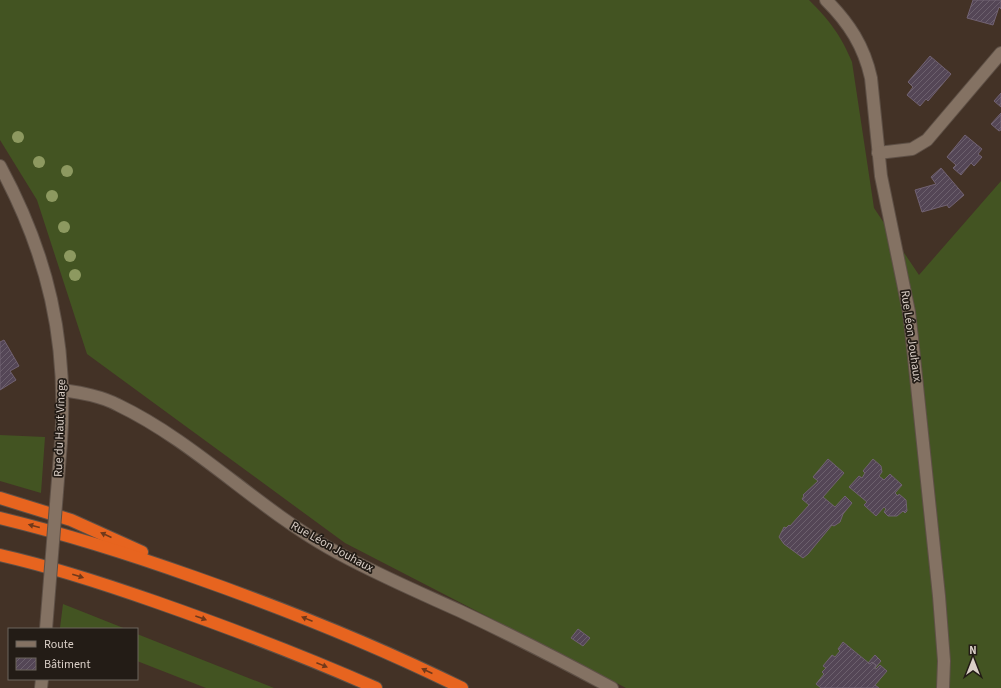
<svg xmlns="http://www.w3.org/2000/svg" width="1001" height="688" font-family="'Source Sans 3',sans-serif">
<defs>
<pattern id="building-hatch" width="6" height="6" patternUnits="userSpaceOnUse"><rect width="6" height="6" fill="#544656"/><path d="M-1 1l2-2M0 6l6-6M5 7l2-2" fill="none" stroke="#6c606d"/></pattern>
</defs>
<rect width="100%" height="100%" fill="#433226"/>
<!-- grass -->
<g fill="#435422">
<path d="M 0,0 L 809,0 C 829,20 841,35 852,62 L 874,208 L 919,275 L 1001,181 L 1001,688 L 626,688 L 345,543 L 87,354 L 37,200 L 0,140 Z"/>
<path d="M 0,435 L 45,437 L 41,493 L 0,481 Z"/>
<path d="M 63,604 L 126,629 L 61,629 L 60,628 Z"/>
<path d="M 137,634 L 274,688 L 206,688 L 137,661 Z"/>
</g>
<!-- building -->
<g fill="url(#building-hatch)" stroke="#716272">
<path d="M 973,0 L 1001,0 L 1001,9 L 999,7 L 993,25 L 967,18 Z"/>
<path d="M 930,56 L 951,74 L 928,101 L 926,99 L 920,106 L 907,95 L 913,87 L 908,82 Z"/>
<path d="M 1001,93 L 1001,107 L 994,101 Z"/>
<path d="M 1001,113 L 1001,130 L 999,131 L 991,124 Z"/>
<path d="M 965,135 L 982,149 L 978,154 L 982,157 L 974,166 L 971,163 L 961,175 L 953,168 L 956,165 L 947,157 Z"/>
<path d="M 941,168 L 964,195 L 949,208 L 947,205 L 922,212 L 915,190 L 936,184 L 931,177 Z"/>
<path d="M 4,340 L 19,366 L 10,371 L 16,380 L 0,390 L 0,342 Z"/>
<path d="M 828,459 L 844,473 L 823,497 L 835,507 L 845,496 L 852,503 L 843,514 L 840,522 L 834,526 L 832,525 L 808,554 L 803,558 L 784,544 L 779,537 L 784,527 L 786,528 L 789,525 L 790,526 L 809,505 L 802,499 L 804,496 L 803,495 L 818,481 L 813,477 Z"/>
<path d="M 873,459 L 881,466 L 882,472 L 879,476 L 884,480 L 890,474 L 902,485 L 895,493 L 898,496 L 899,494 L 906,500 L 907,511 L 905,513 L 903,511 L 897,516 L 888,516 L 884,512 L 886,509 L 884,507 L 876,516 L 864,505 L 867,502 L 849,487 L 859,476 L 862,478 L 865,473 L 863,471 Z"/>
<path d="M 578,629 L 590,638 L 583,646 L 571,638 Z"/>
<path d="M 843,642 L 870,664 L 872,662 L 876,665 L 874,668 L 876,669 L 880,665 L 887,671 L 875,685 L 879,688 L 821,688 L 816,684 L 824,674 L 822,672 L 826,668 L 823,666 L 832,655 L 835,657 L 840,651 L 838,649 Z"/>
<path d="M 875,655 L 881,661 L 875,668 L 876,665 L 872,662 L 870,664 L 868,663 Z"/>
</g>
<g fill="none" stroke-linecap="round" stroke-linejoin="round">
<defs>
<g id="minor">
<path d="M 826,0 C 849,23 864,46 871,78 L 881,176 L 909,312 L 912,338 L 939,596 L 944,661 L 943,688"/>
<path d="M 878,153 L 912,149 L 927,140 L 1001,53"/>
<path d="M 0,166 C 48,255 68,341 61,442"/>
<path d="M 63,390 C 82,393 101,396 118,405 C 195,442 255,506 329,548 C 371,572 416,591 460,611 C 511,635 562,661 612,688"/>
<path d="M 41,688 L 42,679"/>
</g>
<g id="highway">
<path d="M 0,498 L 71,520 L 142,552"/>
<path d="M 0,518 C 66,534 130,554 194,577 C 285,609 375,645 462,688"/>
<path d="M 0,555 C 53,567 105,584 156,602 C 230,628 304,656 376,688"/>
</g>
</defs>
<!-- minor casing -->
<use href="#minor" stroke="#5e5046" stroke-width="14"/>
<!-- highway casing -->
<use href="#highway" stroke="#5e5046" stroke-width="14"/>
<!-- minor -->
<use href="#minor" stroke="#847263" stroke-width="12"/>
<!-- highway -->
<use href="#highway" stroke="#e7641f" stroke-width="12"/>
<defs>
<path id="minor-bridge" d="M 46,629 L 61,442"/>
</defs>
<!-- minor-bridge casing -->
<use href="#minor-bridge" stroke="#5e5046" stroke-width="14" stroke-linecap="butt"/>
<!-- minor-bridge -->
<use href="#minor-bridge" stroke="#847263" stroke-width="12"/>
</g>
<!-- trees -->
<g fill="#8d9960">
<circle cx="18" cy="137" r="6"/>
<circle cx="39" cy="162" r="6"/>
<circle cx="67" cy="171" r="6"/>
<circle cx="52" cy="196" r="6"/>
<circle cx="64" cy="227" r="6"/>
<circle cx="70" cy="256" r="6"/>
<circle cx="75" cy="275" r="6"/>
</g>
<!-- one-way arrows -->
<defs><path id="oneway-solid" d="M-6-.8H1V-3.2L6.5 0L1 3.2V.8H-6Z"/></defs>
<g fill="#71391a">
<use href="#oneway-solid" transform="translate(34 526) rotate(-165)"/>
<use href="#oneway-solid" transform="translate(106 535) rotate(-156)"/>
<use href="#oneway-solid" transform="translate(78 576) rotate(17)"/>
<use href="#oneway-solid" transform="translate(201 618) rotate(20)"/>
<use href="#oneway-solid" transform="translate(307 619) rotate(-158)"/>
<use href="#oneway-solid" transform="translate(322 665) rotate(22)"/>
<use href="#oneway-solid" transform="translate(427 671) rotate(-155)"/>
</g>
<g text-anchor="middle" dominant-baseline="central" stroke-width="3.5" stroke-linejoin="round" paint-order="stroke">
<!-- street labels -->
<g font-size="12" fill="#dacfc7" stroke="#231c16">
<text transform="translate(911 336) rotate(82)">Rue Léon Jouhaux</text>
<text transform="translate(60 428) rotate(-88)">Rue du Haut Vinage</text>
<text transform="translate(332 547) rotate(29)">Rue Léon Jouhaux</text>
</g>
</g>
<!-- legend -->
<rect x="8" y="628" width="130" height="52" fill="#231c16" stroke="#6c645d"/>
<rect x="16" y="641" width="20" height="6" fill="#847263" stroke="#6c645d"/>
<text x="44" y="648" font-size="12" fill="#dacfc7">Route</text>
<rect x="16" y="658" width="20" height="12" fill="url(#building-hatch)" stroke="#6c645d"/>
<text x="44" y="668" font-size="12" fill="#dacfc7">Bâtiment</text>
<!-- north arrow -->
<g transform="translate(973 660)" stroke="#231c16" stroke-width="3" paint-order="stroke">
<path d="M0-3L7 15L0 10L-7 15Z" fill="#dacfc7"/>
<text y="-6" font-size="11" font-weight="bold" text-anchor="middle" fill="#dacfc7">N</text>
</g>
</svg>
